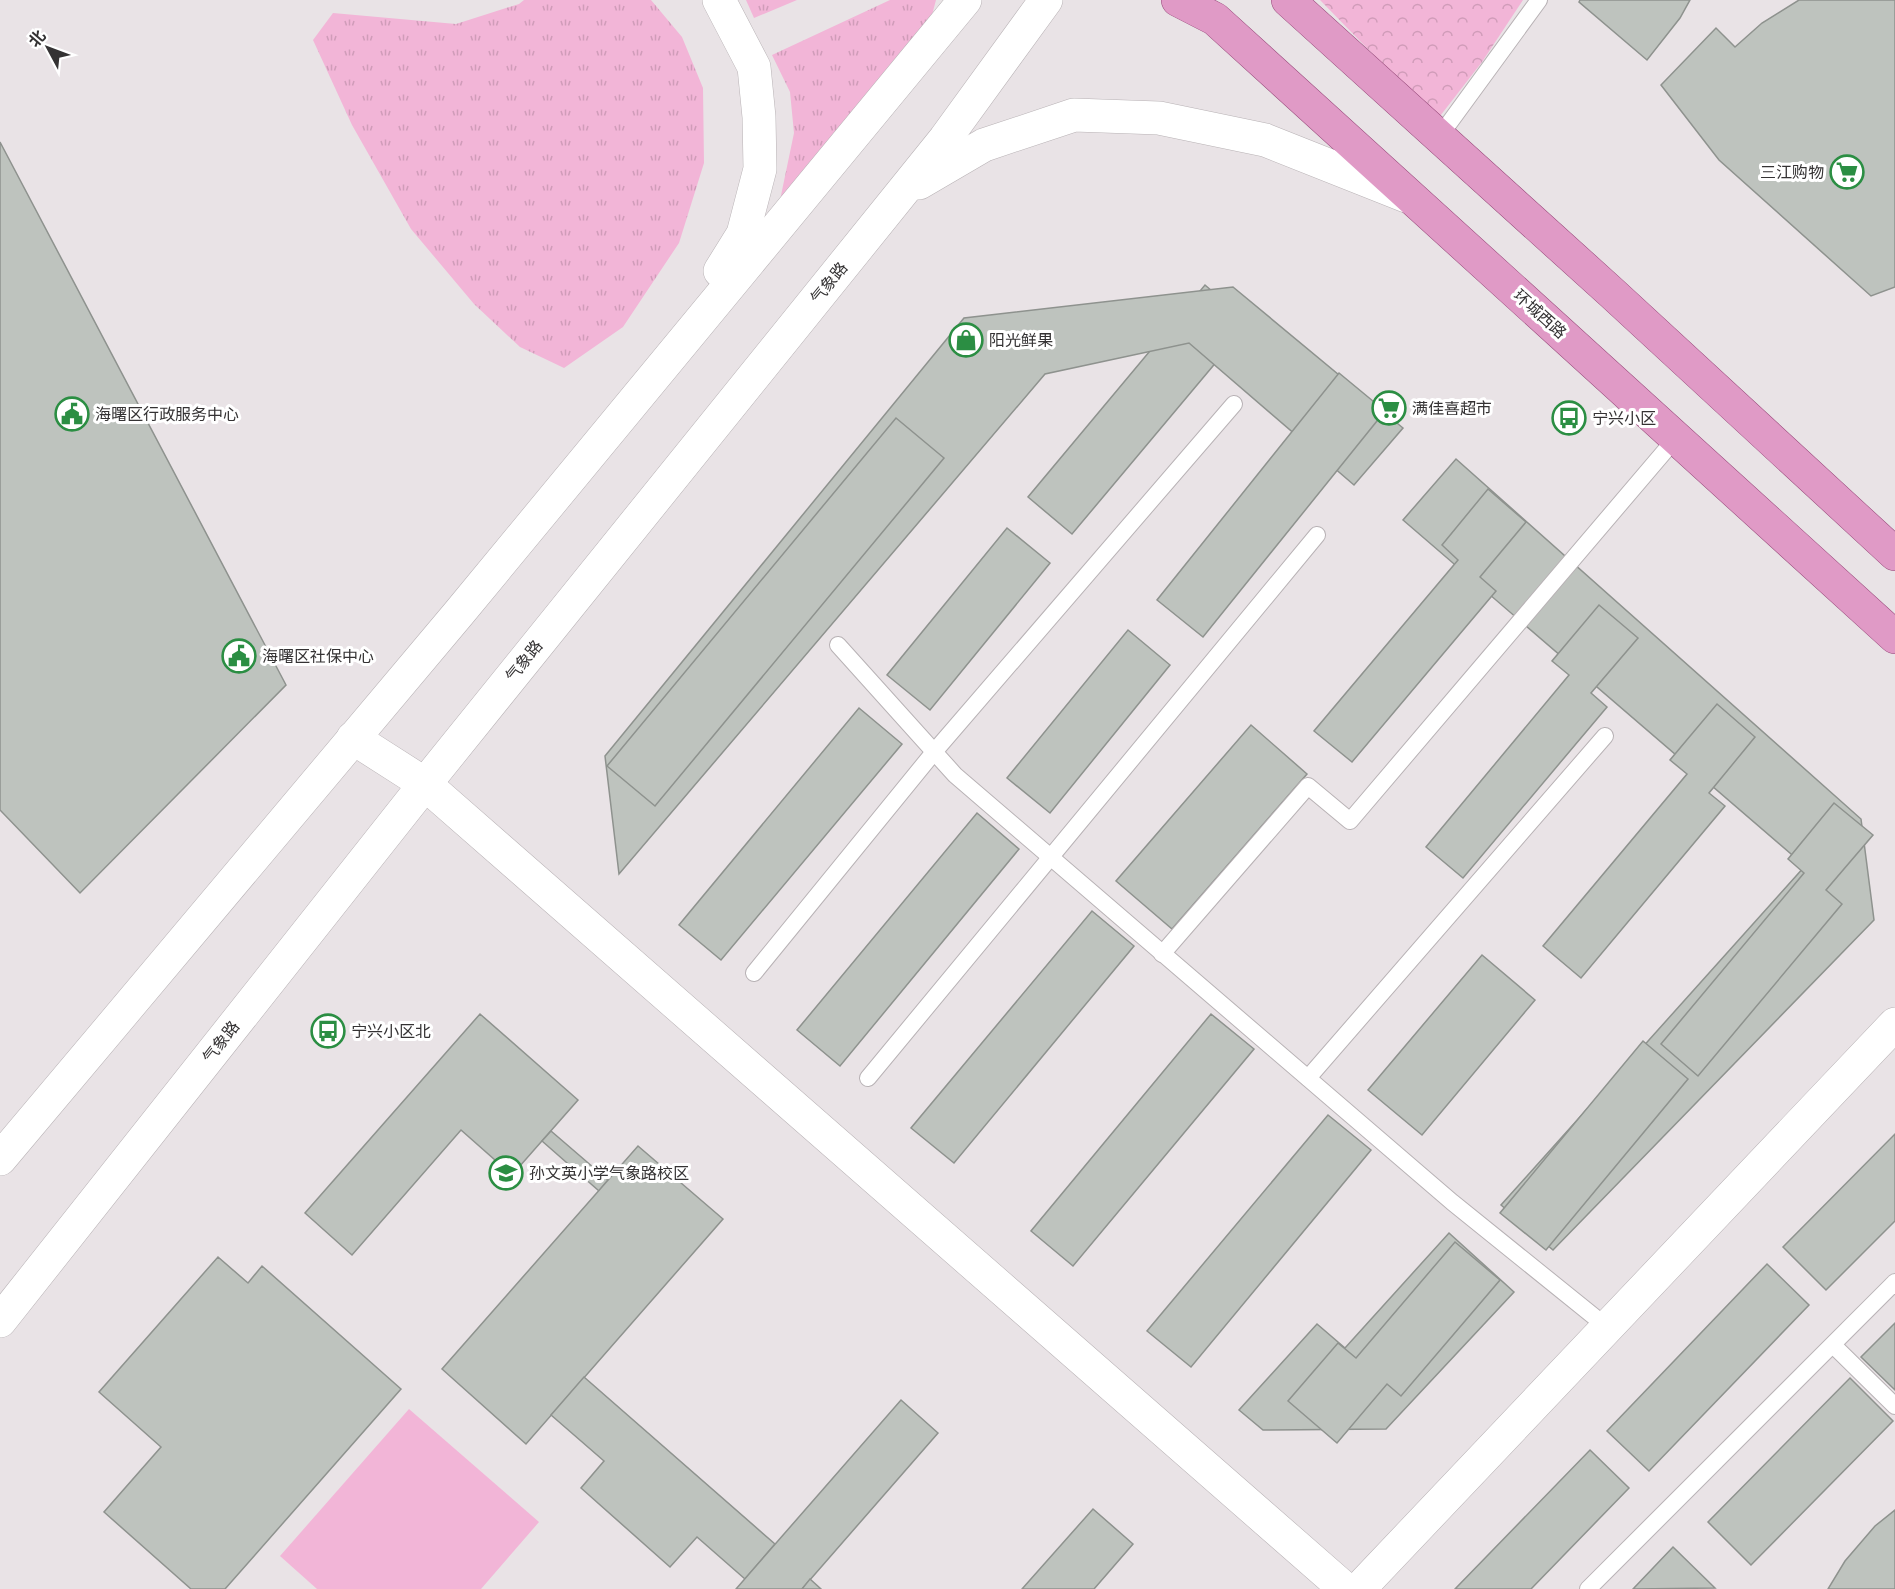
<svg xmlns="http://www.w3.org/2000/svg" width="1895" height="1589" font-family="Roboto,'Noto Sans SC',sans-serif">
<defs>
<pattern id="grass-tufts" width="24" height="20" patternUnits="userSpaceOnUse" patternTransform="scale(1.5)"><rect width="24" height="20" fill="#f2b5d7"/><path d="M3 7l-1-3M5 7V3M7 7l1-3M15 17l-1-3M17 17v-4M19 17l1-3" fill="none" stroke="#d09cb9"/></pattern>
<pattern id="park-crowns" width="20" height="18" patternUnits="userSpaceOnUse" patternTransform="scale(1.5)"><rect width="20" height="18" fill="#f2b5d7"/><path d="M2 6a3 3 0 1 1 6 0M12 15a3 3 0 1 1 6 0" fill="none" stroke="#d09cb9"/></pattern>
</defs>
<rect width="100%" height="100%" fill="#e9e3e6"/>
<!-- grass -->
<g fill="url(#grass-tufts)">
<path d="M 524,0 L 651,0 L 682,37 L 703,88 L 704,163 L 679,243 L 623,327 L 564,368 L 520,347 L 474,304 L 411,229 L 352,125 L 313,40 L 333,13 L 456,24 L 519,4 Z"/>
<path d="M 746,0 L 797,0 L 754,18 Z"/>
<path d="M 890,0 L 936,0 L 932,15 L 779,205 L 794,133 L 790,92 L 772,55 Z"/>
</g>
<!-- park -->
<path fill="url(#park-crowns)" d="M 1320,0 L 1523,0 L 1482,62 L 1437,120 Z"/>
<!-- pitch -->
<path fill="#f2b5d7" d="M 409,1409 L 539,1522 L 481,1589 L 317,1589 L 280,1556 Z"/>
<!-- building -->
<g fill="#bec3be" stroke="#8e928e" stroke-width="1.5">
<path d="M 1580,0 L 1669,0 L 1658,22 L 1636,11 L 1630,25 Z"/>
<path d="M 1580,0 L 1690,0 L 1680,18 L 1647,60 L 1579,2 Z"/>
<path d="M 1799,0 L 1895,0 L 1895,287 L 1871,296 L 1719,160 L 1661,85 L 1716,28 L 1735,47 L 1762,23 Z"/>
<path d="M 0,142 L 286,685 L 80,893 L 0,810 Z"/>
<path d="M 1205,285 L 1249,323 L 1072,534 L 1028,497 Z"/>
<path d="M 1233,287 L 1403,428 L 1354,485 L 1189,343 L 1045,374 L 619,874 L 605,756 L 964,318 Z"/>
<path d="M 1339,373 L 1385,411 L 1203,637 L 1157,600 Z"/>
<path d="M 896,418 L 944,458 L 655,806 L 607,766 Z"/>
<path d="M 1456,459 L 1861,819 L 1874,920 L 1553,1250 L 1501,1205 L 1805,866 L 1403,520 Z"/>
<path d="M 1488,489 L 1526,522 L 1480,577 L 1496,591 L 1352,762 L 1314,731 L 1458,560 L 1442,545 Z"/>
<path d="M 1007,528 L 1050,563 L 930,710 L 887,675 Z"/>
<path d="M 1599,605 L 1638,638 L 1591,693 L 1607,707 L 1463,878 L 1426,847 L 1569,675 L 1552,661 Z"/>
<path d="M 1128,630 L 1170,665 L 1050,813 L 1007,778 Z"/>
<path d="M 1717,704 L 1755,737 L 1709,793 L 1725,806 L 1581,978 L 1543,946 L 1687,774 L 1670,760 Z"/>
<path d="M 859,708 L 902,744 L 721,960 L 679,925 Z"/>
<path d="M 1251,725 L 1307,774 L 1172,929 L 1116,881 Z"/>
<path d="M 1834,803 L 1873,835 L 1826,890 L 1842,904 L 1698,1076 L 1661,1044 L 1804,873 L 1788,859 Z"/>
<path d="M 977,813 L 1019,849 L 840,1066 L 797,1030 Z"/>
<path d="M 1092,911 L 1134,946 L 954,1163 L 911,1128 Z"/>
<path d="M 1482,955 L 1535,1000 L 1422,1135 L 1368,1090 Z"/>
<path d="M 480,1014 L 578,1100 L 512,1175 L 461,1130 L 352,1255 L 305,1213 Z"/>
<path d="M 1211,1014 L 1254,1049 L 1073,1266 L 1031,1231 Z"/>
<path d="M 1643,1041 L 1688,1079 L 1546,1250 L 1500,1213 Z"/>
<path d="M 1328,1115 L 1371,1150 L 1191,1367 L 1147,1331 Z"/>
<path d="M 551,1131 L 608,1180 L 599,1191 L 542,1141 Z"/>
<path d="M 1895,1134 L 1895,1221 L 1826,1290 L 1783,1247 Z"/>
<path d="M 638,1146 L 723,1219 L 526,1444 L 442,1369 Z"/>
<path d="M 1449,1233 L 1514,1292 L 1386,1429 L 1263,1430 L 1239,1410 L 1317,1324 L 1345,1348 Z"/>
<path d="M 1455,1242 L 1500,1280 L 1401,1396 L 1387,1384 L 1337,1443 L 1288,1401 L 1338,1343 L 1356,1358 Z"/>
<path d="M 218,1257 L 248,1283 L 262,1266 L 401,1389 L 225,1589 L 191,1589 L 104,1512 L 161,1447 L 99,1392 Z"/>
<path d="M 1767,1264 L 1809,1305 L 1649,1471 L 1607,1431 Z"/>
<path d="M 1895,1323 L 1895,1390 L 1861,1357 Z"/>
<path d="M 584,1377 L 775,1544 L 745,1579 L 697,1537 L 670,1567 L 581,1488 L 604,1461 L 551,1415 Z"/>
<path d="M 1850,1378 L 1893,1421 L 1751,1565 L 1708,1522 Z"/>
<path d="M 901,1400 L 938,1433 L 802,1589 L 736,1589 Z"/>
<path d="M 1590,1450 L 1629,1488 L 1531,1589 L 1455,1589 Z"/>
<path d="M 1093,1509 L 1133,1544 L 1094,1589 L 1022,1589 Z"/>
<path d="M 1895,1510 L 1895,1589 L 1828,1589 L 1845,1561 L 1875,1526 Z"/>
<path d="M 1673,1547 L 1715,1588 L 1633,1589 Z"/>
<path d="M 810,1579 L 821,1589 L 802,1589 Z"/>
</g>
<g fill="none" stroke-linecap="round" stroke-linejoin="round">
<defs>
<g id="service">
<path d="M 1439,137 L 1539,0"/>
<path d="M 838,645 L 955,775 L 1452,1202 L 1607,1327"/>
<path d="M 1162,954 L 1308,786 L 1350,821 L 1676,438"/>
<path d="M 754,973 L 934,752 L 1234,404"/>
<path d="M 868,1078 L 1317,535"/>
<path d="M 1308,1078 L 1605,736"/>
<path d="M 1833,1345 L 1895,1406"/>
<path d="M 1588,1589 L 1895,1282"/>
</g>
<path id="minor" d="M 353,738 L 425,784 L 1345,1589"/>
<g id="tertiary">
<path d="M 719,0 L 754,67 L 759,117 L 760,169 L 743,234 L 720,271"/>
<path d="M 919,183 L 984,145 L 1074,115 L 1159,118 L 1265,140 L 1406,196"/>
<path d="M 0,1159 L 459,613 L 965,0"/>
<path d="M 0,1321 L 425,784 L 945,139 L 1046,0"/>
<path d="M 1359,1589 L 1895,1024"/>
</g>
<g id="primary">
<path d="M 1178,0 L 1215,19 L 1895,637"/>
<path d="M 1288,0 L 1612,293 L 1895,554"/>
</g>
</defs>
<!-- service casing -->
<use href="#service" stroke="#b8b2b5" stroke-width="18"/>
<!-- minor casing -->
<use href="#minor" stroke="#b8b2b5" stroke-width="34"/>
<!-- tertiary casing -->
<use href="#tertiary" stroke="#b8b2b5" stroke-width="34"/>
<!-- primary casing -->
<use href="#primary" stroke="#96497a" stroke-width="34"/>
<!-- service -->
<use href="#service" stroke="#fff" stroke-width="16"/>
<!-- minor -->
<use href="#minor" stroke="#fff" stroke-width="33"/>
<!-- tertiary -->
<use href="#tertiary" stroke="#fff" stroke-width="33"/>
<!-- primary -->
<use href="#primary" stroke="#e09ac6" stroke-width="33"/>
</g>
<!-- icons -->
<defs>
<symbol id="supermarket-ring" viewBox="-11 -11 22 22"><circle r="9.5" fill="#fff" stroke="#2b8e43" stroke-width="1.5"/><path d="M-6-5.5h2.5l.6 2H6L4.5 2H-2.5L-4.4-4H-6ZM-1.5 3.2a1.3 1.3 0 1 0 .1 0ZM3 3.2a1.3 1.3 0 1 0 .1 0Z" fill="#2b8e43"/></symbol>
<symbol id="shop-ring" viewBox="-11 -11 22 22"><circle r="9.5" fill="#fff" stroke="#2b8e43" stroke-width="1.5"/><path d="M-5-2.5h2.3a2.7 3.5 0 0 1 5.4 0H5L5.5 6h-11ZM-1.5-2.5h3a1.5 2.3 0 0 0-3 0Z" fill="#2b8e43"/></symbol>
<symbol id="civic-ring" viewBox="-11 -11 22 22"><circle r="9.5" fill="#fff" stroke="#2b8e43" stroke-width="1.5"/><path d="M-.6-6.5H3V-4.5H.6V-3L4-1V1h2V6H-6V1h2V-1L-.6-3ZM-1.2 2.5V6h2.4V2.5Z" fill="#2b8e43"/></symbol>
<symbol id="bus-ring" viewBox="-11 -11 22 22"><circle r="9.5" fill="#fff" stroke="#2b8e43" stroke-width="1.5"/><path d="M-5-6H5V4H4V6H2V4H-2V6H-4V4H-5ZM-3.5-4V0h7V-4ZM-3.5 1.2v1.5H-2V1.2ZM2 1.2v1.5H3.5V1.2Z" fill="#2b8e43"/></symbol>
<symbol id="school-ring" viewBox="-11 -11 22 22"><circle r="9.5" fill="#fff" stroke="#2b8e43" stroke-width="1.5"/><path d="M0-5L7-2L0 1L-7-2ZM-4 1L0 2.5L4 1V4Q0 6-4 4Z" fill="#2b8e43"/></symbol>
</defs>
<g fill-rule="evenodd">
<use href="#supermarket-ring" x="1828" y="153" width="38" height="38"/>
<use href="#shop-ring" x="947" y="321" width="38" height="38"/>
<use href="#supermarket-ring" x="1370" y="389" width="38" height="38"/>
<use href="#civic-ring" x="53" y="395" width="38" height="38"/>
<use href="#bus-ring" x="1550" y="399" width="38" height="38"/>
<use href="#civic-ring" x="220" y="637" width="38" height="38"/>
<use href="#bus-ring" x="309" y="1012" width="38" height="38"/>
<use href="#school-ring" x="487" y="1154" width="38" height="38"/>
</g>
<g text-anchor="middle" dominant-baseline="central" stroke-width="6" stroke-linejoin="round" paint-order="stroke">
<!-- poi labels -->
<g font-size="16" fill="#343233" stroke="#fff" text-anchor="start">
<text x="1824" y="172" text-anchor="end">三江购物</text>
<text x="989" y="340">阳光鲜果</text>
<text x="1412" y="408">满佳喜超市</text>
<text x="95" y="414">海曙区行政服务中心</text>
<text x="1592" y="418">宁兴小区</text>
<text x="262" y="656">海曙区社保中心</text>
<text x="351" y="1031">宁兴小区北</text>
<text x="529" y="1173">孙文英小学气象路校区</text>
</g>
<!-- street labels -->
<g font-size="16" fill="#343233" stroke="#fff">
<text transform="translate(829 283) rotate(-51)">气象路</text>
<text transform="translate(1540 314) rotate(42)">环城西路</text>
<text transform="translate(524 661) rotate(-51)">气象路</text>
<text transform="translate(221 1042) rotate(-52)">气象路</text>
</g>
</g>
<!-- north arrow -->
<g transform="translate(48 48) rotate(311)" stroke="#ffffff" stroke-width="4.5" paint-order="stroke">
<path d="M0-4.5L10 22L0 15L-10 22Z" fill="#343233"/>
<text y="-9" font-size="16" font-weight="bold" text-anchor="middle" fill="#343233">北</text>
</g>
</svg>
